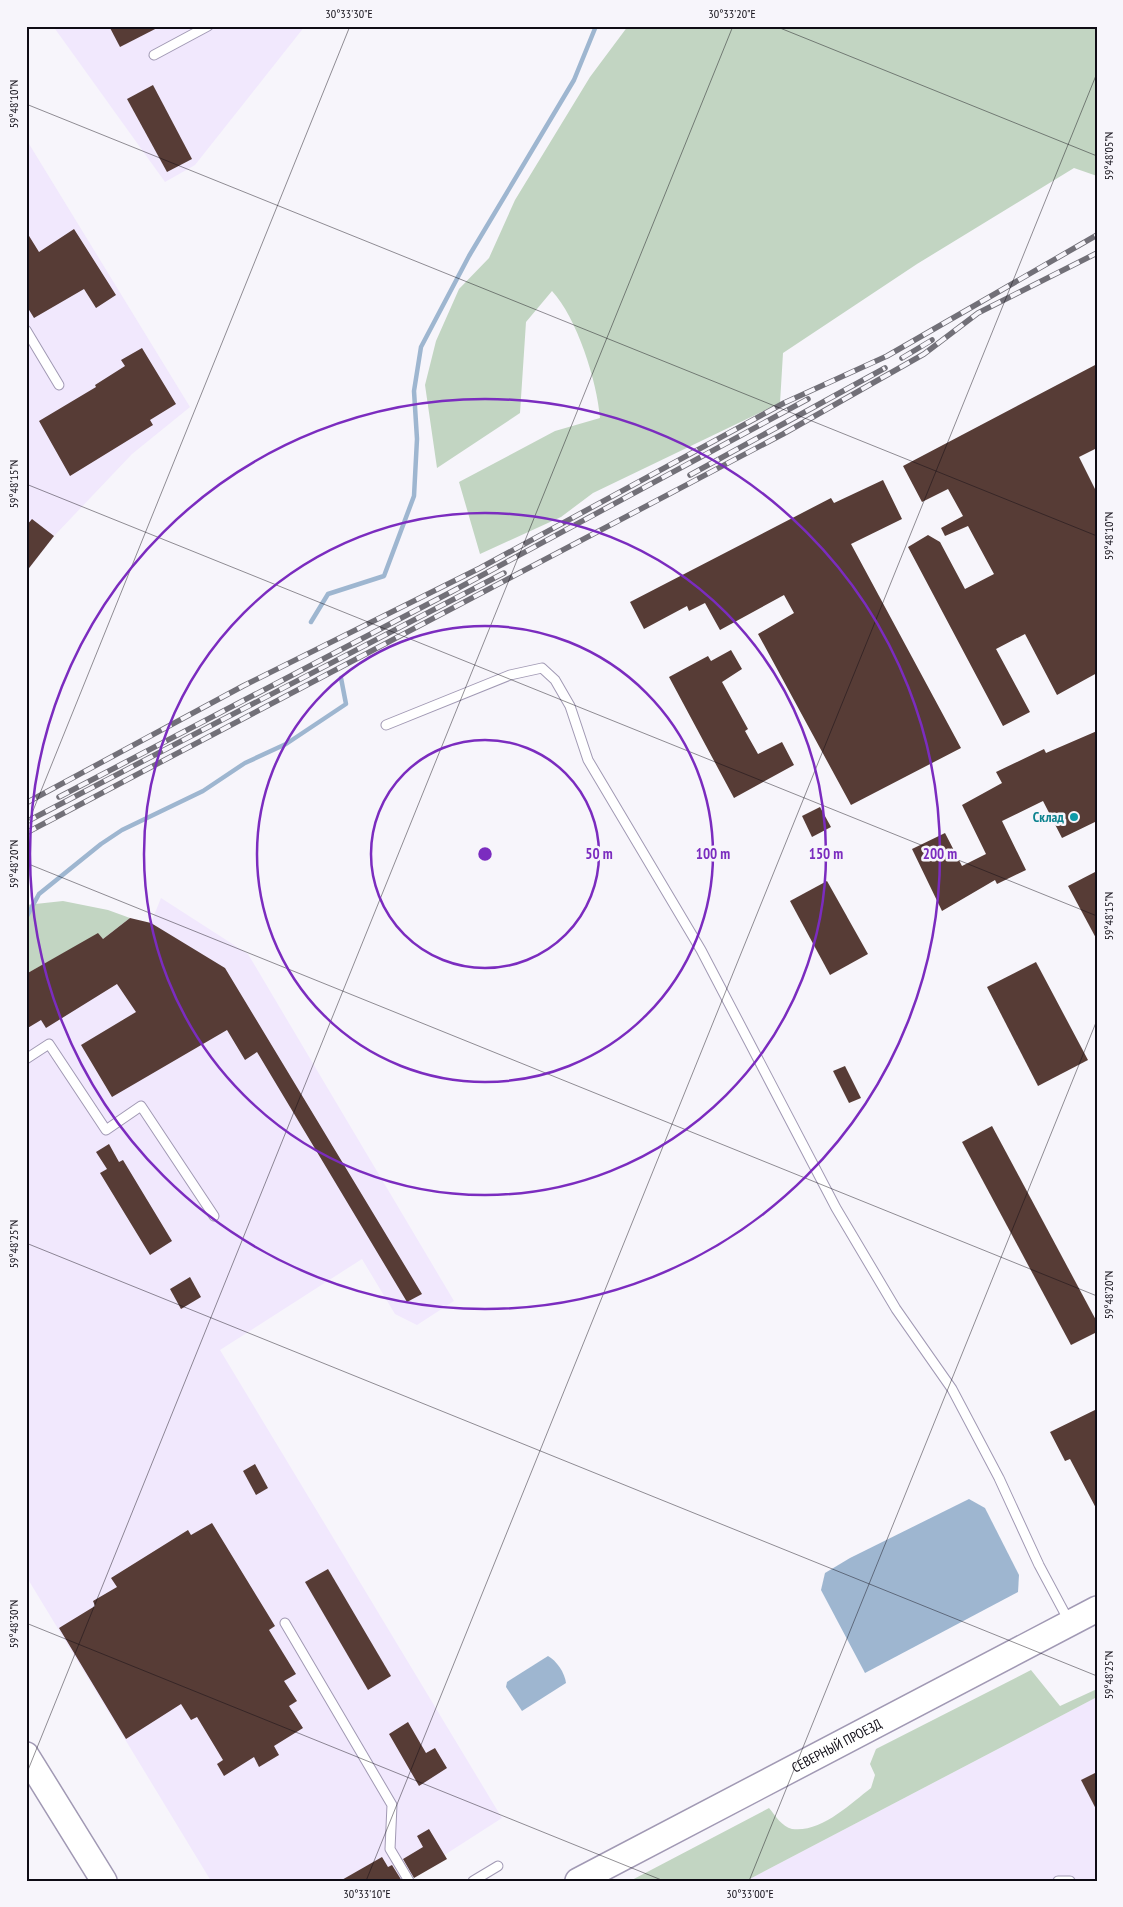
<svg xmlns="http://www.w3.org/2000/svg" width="1123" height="1907" font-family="'PT Sans Narrow',sans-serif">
<rect width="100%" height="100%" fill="#f7f5fb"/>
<!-- industrial -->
<g fill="#f1e8fd">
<path d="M 53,26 L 305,26 L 195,165 L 165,182 Z"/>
<path d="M 26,139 L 190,407 L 132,454 L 54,536 L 26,572 Z"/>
<path d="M 161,898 L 248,954 L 454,1301 L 417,1325 L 395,1314 L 362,1259 L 220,1350 L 502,1818 L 404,1881 L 211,1881 L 26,1576 L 26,974 L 98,933 L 130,918 L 151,923 Z"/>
<path d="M 1097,1697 L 1097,1881 L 746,1881 Z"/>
</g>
<!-- green -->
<g fill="#c2d5c2">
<path d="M 628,26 L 1097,26 L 1097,176 L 1074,168 L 917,264 L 783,353 L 780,403 L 593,493 L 561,517 L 480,554 L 459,482 L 555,431 L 600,418 C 597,381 577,318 552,291 L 526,322 L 520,413 L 437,468 L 425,385 L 436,341 L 459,289 L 489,258 L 515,200 L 590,77 Z"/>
<path d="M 63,901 L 108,910 L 130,918 L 103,939 L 98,934 L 26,974 L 26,905 Z"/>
<path d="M 1031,1670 L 1060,1706 L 1097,1689 L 1097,1697 L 746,1881 L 630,1881 L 769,1808 C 775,1815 782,1827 792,1829 C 821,1833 850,1804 871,1788 L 875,1775 L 870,1764 L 876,1749 Z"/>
</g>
<!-- water -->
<g fill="#9eb6d0">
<path d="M 969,1499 L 985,1508 L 1019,1575 L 1018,1592 L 865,1673 L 821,1590 L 825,1573 L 850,1558 Z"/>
<path d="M 548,1656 C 556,1660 565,1673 566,1683 L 522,1711 L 506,1687 L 507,1682 Z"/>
</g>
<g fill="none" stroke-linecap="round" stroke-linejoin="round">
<!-- stream -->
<g stroke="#9eb6d0" stroke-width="4.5">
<path d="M 311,622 L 328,594 L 384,576 L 414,496 L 417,439 L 414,391 L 421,347 L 469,256 L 574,80 L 596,26"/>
<path d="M 26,918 L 39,894 L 101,844 L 122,830 L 203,791 L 245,763 L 286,744 L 346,704 L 341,678"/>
</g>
</g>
<!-- building -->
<g fill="#573c36">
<path d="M 109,26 L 161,26 L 120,47 Z"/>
<path d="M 153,85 L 192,159 L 167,172 L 127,99 Z"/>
<path d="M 74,229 L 116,295 L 96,308 L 84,289 L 34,318 L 26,305 L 26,231 L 39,252 Z"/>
<path d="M 142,348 L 176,404 L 150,420 L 153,425 L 70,476 L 39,421 L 96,387 L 95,385 L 125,366 L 121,360 Z"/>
<path d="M 1097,364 L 1097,448 L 1079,457 L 1097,493 L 1097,673 L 1057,695 L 1025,634 L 996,649 L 1030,712 L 1003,726 L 908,547 L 928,535 L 940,542 L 965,589 L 994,574 L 968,526 L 945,536 L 941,528 L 963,516 L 948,489 L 922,502 L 903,466 Z"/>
<path d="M 883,480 L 902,519 L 851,544 L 961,748 L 851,805 L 758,634 L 794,613 L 784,595 L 720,630 L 705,603 L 689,611 L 687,606 L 644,629 L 630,602 L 831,498 L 834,503 Z"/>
<path d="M 32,519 L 54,536 L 26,572 L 26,526 Z"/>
<path d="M 731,650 L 742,669 L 722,682 L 748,729 L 745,731 L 758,754 L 782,742 L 794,765 L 734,798 L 669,677 L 708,656 L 711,661 Z"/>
<path d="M 1097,731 L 1097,821 L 1062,838 L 1043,801 L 1002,821 L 1026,870 L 997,884 L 995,880 L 942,911 L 912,849 L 945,833 L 962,866 L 986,854 L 962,805 L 1002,783 L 996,772 L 1044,749 L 1046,753 Z"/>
<path d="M 820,807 L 831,827 L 812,837 L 802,816 Z"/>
<path d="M 1097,871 L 1097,940 L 1068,886 Z"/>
<path d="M 827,881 L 868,954 L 830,975 L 790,901 Z"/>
<path d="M 130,918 L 151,923 L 225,968 L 422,1294 L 407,1302 L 257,1052 L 245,1060 L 227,1030 L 112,1097 L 81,1045 L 136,1012 L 117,984 L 46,1028 L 41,1020 L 26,1029 L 26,974 L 98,933 L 103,939 Z"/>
<path d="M 1036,962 L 1088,1060 L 1038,1086 L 987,987 Z"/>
<path d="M 845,1066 L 861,1098 L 849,1103 L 833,1071 Z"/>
<path d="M 992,1126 L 1097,1322 L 1097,1332 L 1071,1345 L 962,1142 Z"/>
<path d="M 109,1144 L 119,1162 L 123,1160 L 172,1241 L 150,1255 L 100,1173 L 107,1169 L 96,1152 Z"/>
<path d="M 190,1277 L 201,1297 L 181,1309 L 170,1289 Z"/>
<path d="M 1097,1409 L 1097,1510 L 1070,1459 L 1065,1461 L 1050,1432 Z"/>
<path d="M 255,1464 L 268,1488 L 256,1495 L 243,1471 Z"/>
<path d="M 212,1523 L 275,1626 L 269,1630 L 296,1674 L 284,1681 L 297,1701 L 289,1706 L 303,1728 L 274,1746 L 279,1755 L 259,1767 L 254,1757 L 224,1776 L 217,1764 L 223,1760 L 197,1717 L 191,1720 L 181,1704 L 126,1739 L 59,1628 L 95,1606 L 93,1601 L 117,1587 L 111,1578 L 188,1530 L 191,1535 Z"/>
<path d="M 328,1569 L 391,1676 L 368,1690 L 305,1582 Z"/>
<path d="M 408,1722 L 426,1753 L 435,1748 L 447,1768 L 419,1786 L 389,1734 Z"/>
<path d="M 1097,1772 L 1097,1811 L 1081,1780 Z"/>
<path d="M 429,1829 L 447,1859 L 414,1878 L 403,1859 L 423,1847 L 417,1836 Z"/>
<path d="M 382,1857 L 388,1867 L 392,1865 L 402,1881 L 340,1881 Z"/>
</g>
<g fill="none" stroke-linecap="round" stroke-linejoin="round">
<defs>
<g id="lane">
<path d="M 154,55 L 208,26"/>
<path d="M 26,330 L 59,385"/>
<path d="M 386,725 L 510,675 L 542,668 L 555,680 L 570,706 L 588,760 L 701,950 L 836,1208 L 896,1309 L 952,1389 L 999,1478 L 1039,1565 L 1070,1623"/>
<path d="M 26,1059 L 49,1044 L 106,1130 L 141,1106 L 214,1216"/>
<path d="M 285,1623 L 392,1805 L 390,1849 L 409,1881"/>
<path d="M 473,1881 L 498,1866"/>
<path d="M 1058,1881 L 1070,1881"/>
</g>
<g id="secondary">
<path d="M 26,1755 L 104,1881"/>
<path id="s1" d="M 578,1881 L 1097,1609"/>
</g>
</defs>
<!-- lane casing -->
<use href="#lane" stroke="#a199b4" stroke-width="11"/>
<!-- secondary casing -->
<use href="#secondary" stroke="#a199b4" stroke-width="28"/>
<!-- lane -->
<use href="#lane" stroke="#fff" stroke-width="9"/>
<!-- secondary -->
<use href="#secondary" stroke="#fff" stroke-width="25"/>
<defs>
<g id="rail">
<path d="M 902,358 L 932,340"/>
<path d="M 690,475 L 885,368"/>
<path d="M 59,797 L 451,592 L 808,399"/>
<path d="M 26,803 L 243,686 L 480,568 L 784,403 L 887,356 L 1097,235"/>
<path d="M 26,822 L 504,573"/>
<path d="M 26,833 L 783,434 L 924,354 L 978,313 L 1097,253"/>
</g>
</defs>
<!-- rail casing -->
<use href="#rail" stroke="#727078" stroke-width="5.5"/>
<!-- rail -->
<use href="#rail" stroke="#f7f5fb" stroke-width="4" stroke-dasharray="11" stroke-linecap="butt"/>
</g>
<!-- ticks -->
<path fill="none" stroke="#0f0c15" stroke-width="1" stroke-opacity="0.45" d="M 775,26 L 1097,156M 26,104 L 1097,536M 26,484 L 1097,916M 26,828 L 350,26M 26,863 L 1097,1296M 26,1243 L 1097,1676M 26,1623 L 664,1881M 26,1775 L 733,26M 366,1881 L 1097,73M 749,1881 L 1097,1020"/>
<!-- distance rings -->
<g fill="none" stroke="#7b2cbf" stroke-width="2.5">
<circle cx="485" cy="854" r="114"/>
<circle cx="485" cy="854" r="228"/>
<circle cx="485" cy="854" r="341"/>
<circle cx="485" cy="854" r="455"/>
</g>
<!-- markers -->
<circle fill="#0f9aa8" stroke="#f7f5fb" stroke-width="2" cx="1074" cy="817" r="5"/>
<g text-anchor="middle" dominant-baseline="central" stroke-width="5" stroke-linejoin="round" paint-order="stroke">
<!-- culture labels -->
<g font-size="14" font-weight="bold" fill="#0d838f" stroke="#f7f5fb" text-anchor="end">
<text x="1064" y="817">Склад</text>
</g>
<!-- street labels -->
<g font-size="14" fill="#0f0c15" stroke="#f7f5fb">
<text stroke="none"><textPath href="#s1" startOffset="292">СЕВЕРНЫЙ ПРОЕЗД</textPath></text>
</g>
</g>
<circle cx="485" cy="854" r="8" fill="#7b2cbf" stroke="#f7f5fb" stroke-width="2.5"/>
<g font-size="15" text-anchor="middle" font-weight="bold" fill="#7b2cbf" stroke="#f7f5fb" stroke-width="5" stroke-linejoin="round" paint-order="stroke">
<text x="599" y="859">50 m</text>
<text x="713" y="859">100 m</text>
<text x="826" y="859">150 m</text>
<text x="940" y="859">200 m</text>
</g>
<!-- border -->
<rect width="1123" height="1907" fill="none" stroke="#f7f5fb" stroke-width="55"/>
<rect x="28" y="28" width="1068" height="1852" fill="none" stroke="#0f0c15" stroke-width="2"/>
<g font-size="12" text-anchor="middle" fill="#0f0c15">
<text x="349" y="18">30°33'30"E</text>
<text x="732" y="18">30°33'20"E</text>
<text transform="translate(14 104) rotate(-90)" y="4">59°48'10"N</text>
<text transform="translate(1109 156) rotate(-90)" y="4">59°48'05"N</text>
<text transform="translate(14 484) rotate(-90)" y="4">59°48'15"N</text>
<text transform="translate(1109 536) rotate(-90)" y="4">59°48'10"N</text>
<text transform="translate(14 864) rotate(-90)" y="4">59°48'20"N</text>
<text transform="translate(1109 916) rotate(-90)" y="4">59°48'15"N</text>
<text transform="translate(14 1244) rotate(-90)" y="4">59°48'25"N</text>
<text transform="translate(1109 1295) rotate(-90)" y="4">59°48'20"N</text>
<text transform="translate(14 1624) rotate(-90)" y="4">59°48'30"N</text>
<text transform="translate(1109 1675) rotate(-90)" y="4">59°48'25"N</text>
<text x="367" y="1898">30°33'10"E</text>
<text x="750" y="1898">30°33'00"E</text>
</g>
</svg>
